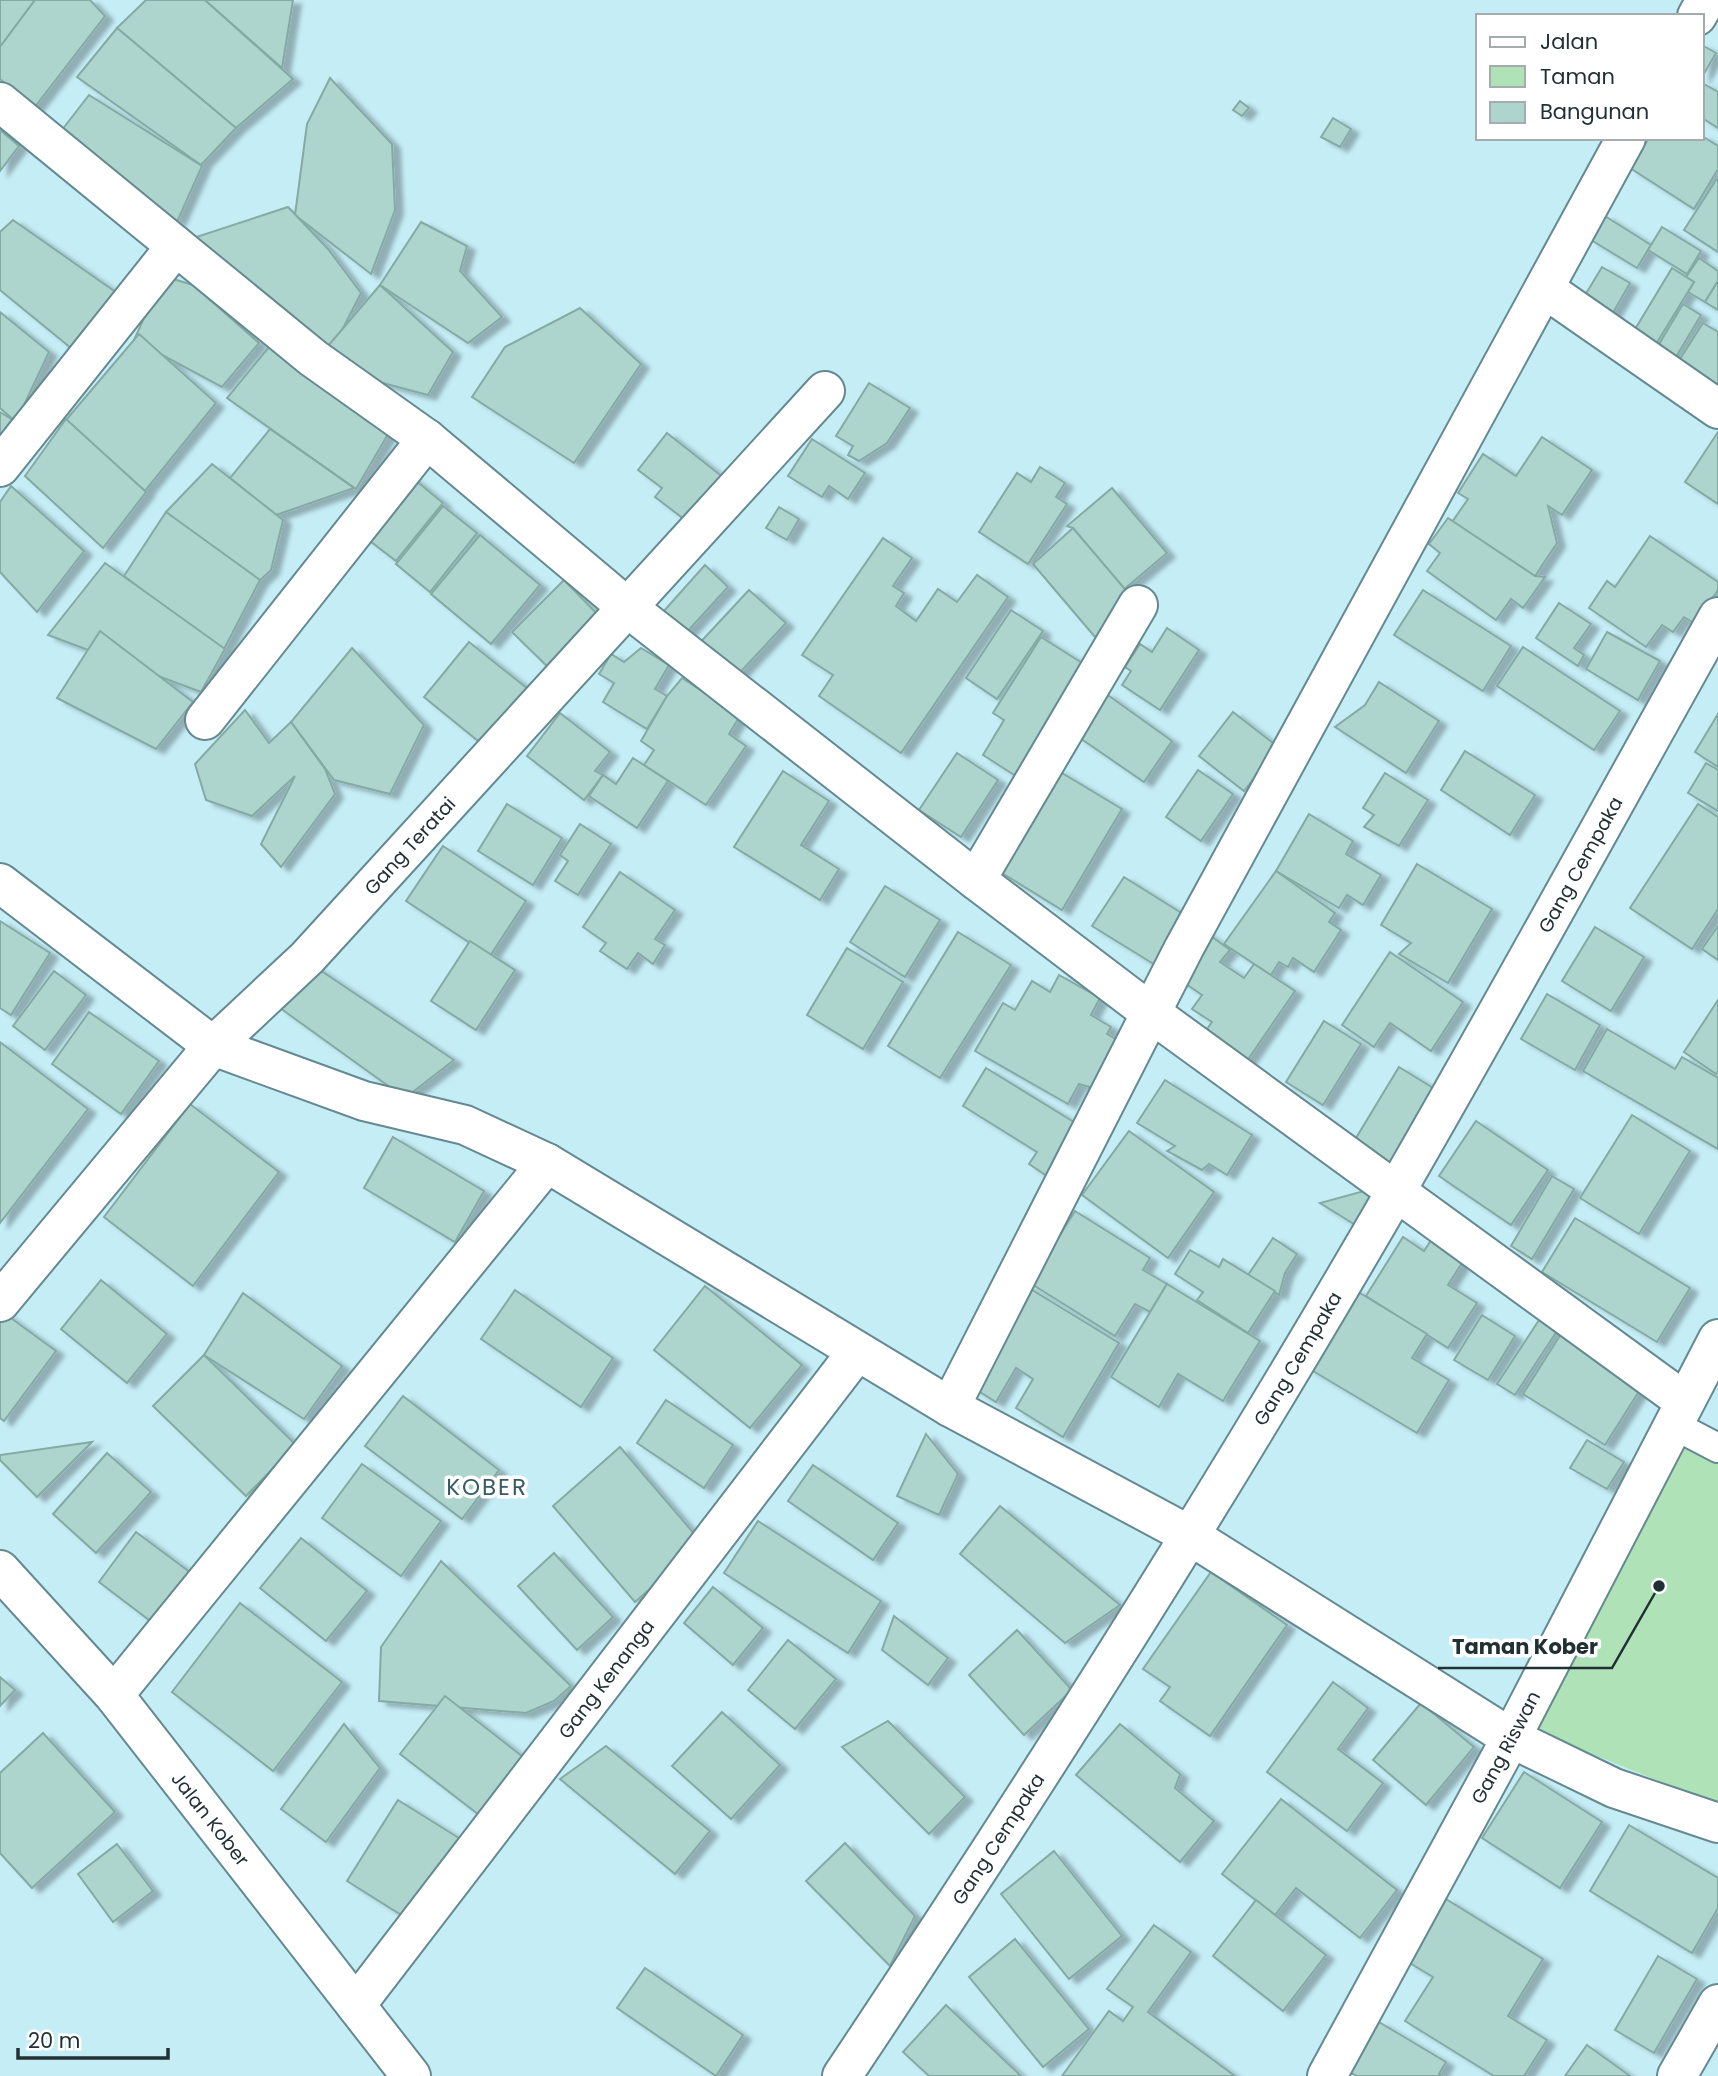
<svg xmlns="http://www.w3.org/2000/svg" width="1718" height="2076" font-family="Poppins,sans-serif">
<defs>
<filter id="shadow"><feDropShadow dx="8" dy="4.5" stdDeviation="2" flood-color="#0004"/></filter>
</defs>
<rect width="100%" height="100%" fill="#c5edf6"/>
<!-- green -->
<path fill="#b0e2b7" d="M 1691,1434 L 1718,1448 L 1718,1805 L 1518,1724 Z"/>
<!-- building -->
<g fill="#add5cd" stroke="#84aaa3" stroke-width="2" filter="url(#shadow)">
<path d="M 0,0 L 35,0 L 0,47 Z"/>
<path d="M 35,0 L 90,0 L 105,16 L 34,108 L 0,79 L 0,47 Z"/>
<path d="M 146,0 L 205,0 L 293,79 L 236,128 L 117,28 Z"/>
<path d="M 205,0 L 293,0 L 282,68 Z"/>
<path d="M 117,28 L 236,128 L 201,165 L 77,77 Z"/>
<path d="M 1702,45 L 1716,53 L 1702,77 Z"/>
<path d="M 330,78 L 392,144 L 395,210 L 371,274 L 295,215 L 307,124 Z"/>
<path d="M 1704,84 L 1718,92 L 1718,128 L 1702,118 Z"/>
<path d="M 89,95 L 202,166 L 177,222 L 55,139 Z"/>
<path d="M 1240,101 L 1249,108 L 1242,116 L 1233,110 Z"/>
<path d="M 1333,118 L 1351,129 L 1340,147 L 1321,137 Z"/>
<path d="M 0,130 L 19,146 L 0,171 Z"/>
<path d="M 1702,136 L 1718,146 L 1718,169 L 1694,209 L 1630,168 L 1649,138 L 1702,138 Z"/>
<path d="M 1718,177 L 1718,252 L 1684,230 Z"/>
<path d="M 288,207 L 328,249 L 361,293 L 338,338 L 328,346 L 181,242 Z"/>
<path d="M 1605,216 L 1651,245 L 1637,268 L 1591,240 Z"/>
<path d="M 13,220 L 117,293 L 77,353 L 0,290 L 0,232 Z"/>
<path d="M 421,222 L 467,246 L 460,271 L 502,317 L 468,343 L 380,285 Z"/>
<path d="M 1662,227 L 1701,251 L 1687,274 L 1648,250 Z"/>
<path d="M 1699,258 L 1718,271 L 1718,281 L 1705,302 L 1688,292 L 1694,282 L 1686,277 Z"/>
<path d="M 1602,267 L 1630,283 L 1610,318 L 1581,302 Z"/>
<path d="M 1672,268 L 1694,282 L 1653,349 L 1631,336 Z"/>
<path d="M 163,276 L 193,285 L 259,343 L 222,387 L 134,340 Z"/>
<path d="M 1718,281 L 1718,310 L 1705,302 Z"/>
<path d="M 380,285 L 453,352 L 428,395 L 364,378 L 328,346 Z"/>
<path d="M 1683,304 L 1701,315 L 1673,362 L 1655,351 Z"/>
<path d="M 580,308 L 641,364 L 574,463 L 472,397 L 505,347 Z"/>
<path d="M 0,312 L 49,352 L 16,422 L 0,408 Z"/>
<path d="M 1703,323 L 1718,332 L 1718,399 L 1673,370 Z"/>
<path d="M 139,334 L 216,403 L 145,491 L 66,420 Z"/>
<path d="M 278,336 L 391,429 L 356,489 L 227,398 Z"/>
<path d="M 869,383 L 910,408 L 887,443 L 859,461 L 848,455 L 853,446 L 836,436 Z"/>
<path d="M 0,412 L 16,422 L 0,448 Z"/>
<path d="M 66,419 L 146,492 L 103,548 L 25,476 Z"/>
<path d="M 270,429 L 354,488 L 276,515 L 230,478 Z"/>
<path d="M 1718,432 L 1718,504 L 1685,482 Z"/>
<path d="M 667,433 L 724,478 L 688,522 L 655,497 L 662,488 L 638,470 Z"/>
<path d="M 1542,437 L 1592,470 L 1562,515 L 1548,506 L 1557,543 L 1535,576 L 1452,522 L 1468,499 L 1458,493 L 1483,454 L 1516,476 Z"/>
<path d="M 812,439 L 865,473 L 848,499 L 829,486 L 822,497 L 788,476 Z"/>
<path d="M 212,464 L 283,520 L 271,570 L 256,584 L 166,512 Z"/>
<path d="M 1040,467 L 1065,483 L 1056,497 L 1067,504 L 1028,564 L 979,532 L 1017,473 L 1031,482 Z"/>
<path d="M 409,475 L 443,503 L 396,561 L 361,534 Z"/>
<path d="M 11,486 L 84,551 L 37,612 L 0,572 L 0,502 Z"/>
<path d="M 1112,488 L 1167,553 L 1122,591 L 1073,528 L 1067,526 Z"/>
<path d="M 443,506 L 477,533 L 430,592 L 396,564 Z"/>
<path d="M 779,507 L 799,519 L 787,540 L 766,528 Z"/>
<path d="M 166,512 L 260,580 L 223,651 L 124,576 Z"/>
<path d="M 1448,518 L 1535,576 L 1545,577 L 1523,608 L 1511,599 L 1496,620 L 1427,571 L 1440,553 L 1429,544 Z"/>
<path d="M 1073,528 L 1135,601 L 1095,637 L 1033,564 Z"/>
<path d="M 480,535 L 540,585 L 491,644 L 431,594 Z"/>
<path d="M 1650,536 L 1718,582 L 1718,590 L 1695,624 L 1684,617 L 1673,632 L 1662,625 L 1646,647 L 1589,608 L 1607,581 L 1615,587 Z"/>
<path d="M 883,538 L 912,558 L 893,586 L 904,593 L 896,606 L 916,621 L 938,589 L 957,602 L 977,575 L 1008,597 L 901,753 L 819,696 L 833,675 L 802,655 Z"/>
<path d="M 105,563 L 225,649 L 201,692 L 48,635 Z"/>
<path d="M 705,565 L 728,587 L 686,633 L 663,612 Z"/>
<path d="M 564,580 L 604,621 L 553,672 L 512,632 Z"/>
<path d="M 749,590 L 786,623 L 732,681 L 695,648 Z"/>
<path d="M 1423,590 L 1511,646 L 1483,691 L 1394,635 Z"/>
<path d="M 1559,603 L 1591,624 L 1574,648 L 1584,655 L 1578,666 L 1536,638 Z"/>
<path d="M 1011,610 L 1043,631 L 997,699 L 966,678 Z"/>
<path d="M 1167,628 L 1199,650 L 1160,710 L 1122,685 L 1131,671 L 1125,667 L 1140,644 L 1152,652 Z"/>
<path d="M 100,631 L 193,702 L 156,749 L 57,698 Z"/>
<path d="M 1607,632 L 1660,661 L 1638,700 L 1586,669 Z"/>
<path d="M 1041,637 L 1087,666 L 1022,780 L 983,755 L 1004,720 L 993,713 Z"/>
<path d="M 469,642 L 533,693 L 488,749 L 424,697 Z"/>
<path d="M 1523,647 L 1620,711 L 1594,750 L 1497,686 Z"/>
<path d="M 352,648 L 424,725 L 390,794 L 334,780 L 291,722 Z"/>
<path d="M 641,648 L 669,665 L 655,689 L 667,696 L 647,729 L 603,702 L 614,683 L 599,674 L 611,654 L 624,662 Z"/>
<path d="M 682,678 L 740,716 L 729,734 L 746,746 L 706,805 L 644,765 L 654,750 L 641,741 L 667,696 Z"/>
<path d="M 1379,682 L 1439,721 L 1406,773 L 1335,727 L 1365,705 Z"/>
<path d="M 1105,693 L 1172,741 L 1144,782 L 1077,736 Z"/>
<path d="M 245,710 L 269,743 L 291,722 L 325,769 L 335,794 L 281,867 L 261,844 L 295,776 L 252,816 L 206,800 L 195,764 Z"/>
<path d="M 1233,712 L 1278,747 L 1244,791 L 1199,756 Z"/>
<path d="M 560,713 L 610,752 L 595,771 L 603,775 L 584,800 L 527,756 Z"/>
<path d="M 1718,714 L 1718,767 L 1695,752 Z"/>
<path d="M 1465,751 L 1535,795 L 1510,835 L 1441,790 Z"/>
<path d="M 957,753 L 998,780 L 961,837 L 919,810 Z"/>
<path d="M 633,758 L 668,781 L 637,828 L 589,796 L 603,775 L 616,784 Z"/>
<path d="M 1706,763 L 1718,770 L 1718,811 L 1688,793 Z"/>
<path d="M 1057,770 L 1122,809 L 1062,910 L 997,870 Z"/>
<path d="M 1198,770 L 1233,794 L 1201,841 L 1166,817 Z"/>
<path d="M 783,771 L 829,801 L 801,845 L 839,869 L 820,900 L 734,847 Z"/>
<path d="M 1385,773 L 1428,800 L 1399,846 L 1364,827 L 1374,815 L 1363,808 Z"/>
<path d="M 507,804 L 562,838 L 533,885 L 478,851 Z"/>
<path d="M 1698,804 L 1718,817 L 1718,909 L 1692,949 L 1630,908 Z"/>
<path d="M 1309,814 L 1353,841 L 1346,854 L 1381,875 L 1363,905 L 1347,895 L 1339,908 L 1276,871 Z"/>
<path d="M 580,824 L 611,844 L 578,895 L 555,881 L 568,861 L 560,855 Z"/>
<path d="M 443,846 L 526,901 L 490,956 L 406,901 Z"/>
<path d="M 1417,864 L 1492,909 L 1448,983 L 1399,954 L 1411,943 L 1381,925 Z"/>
<path d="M 1276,871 L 1335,913 L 1329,922 L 1341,930 L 1314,972 L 1293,958 L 1288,967 L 1279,962 L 1271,975 L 1224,944 Z"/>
<path d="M 620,872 L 675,910 L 655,939 L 665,945 L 653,964 L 638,953 L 627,969 L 600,951 L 606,943 L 583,927 Z"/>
<path d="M 1124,877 L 1191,919 L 1160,968 L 1092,926 Z"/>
<path d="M 885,886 L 940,920 L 905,977 L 850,942 Z"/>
<path d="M 0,921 L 50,953 L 11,1015 L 0,1008 Z"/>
<path d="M 1718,926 L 1718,960 L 1702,949 Z"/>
<path d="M 1595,927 L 1644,957 L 1611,1011 L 1562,981 Z"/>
<path d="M 1204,931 L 1230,950 L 1220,962 L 1244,978 L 1254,964 L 1295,991 L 1240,1071 L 1198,1042 L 1212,1022 L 1192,1009 L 1202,995 L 1173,975 Z"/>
<path d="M 958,932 L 1011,965 L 940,1078 L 888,1046 Z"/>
<path d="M 470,941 L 515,970 L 476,1030 L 431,1001 Z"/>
<path d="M 847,948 L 903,982 L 863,1049 L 807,1015 Z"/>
<path d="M 1390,952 L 1463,1002 L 1431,1051 L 1390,1023 L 1374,1047 L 1342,1025 Z"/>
<path d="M 311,964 L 454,1060 L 405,1098 L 280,1008 Z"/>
<path d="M 54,971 L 86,995 L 45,1050 L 13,1026 Z"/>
<path d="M 1059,975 L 1100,998 L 1091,1015 L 1111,1027 L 1107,1034 L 1122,1043 L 1096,1089 L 1079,1084 L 1068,1104 L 975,1051 L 1003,1003 L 1015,1010 L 1032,981 L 1050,992 Z"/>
<path d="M 1547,994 L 1600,1025 L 1575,1070 L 1521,1039 Z"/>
<path d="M 1718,1000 L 1718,1071 L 1716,1074 L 1684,1052 Z"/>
<path d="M 89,1012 L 159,1061 L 121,1114 L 52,1064 Z"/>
<path d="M 1324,1021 L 1361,1044 L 1323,1105 L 1286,1082 Z"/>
<path d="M 1607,1029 L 1675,1069 L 1682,1057 L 1718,1078 L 1718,1149 L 1583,1071 Z"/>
<path d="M 0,1042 L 88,1109 L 0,1223 Z"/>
<path d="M 1399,1067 L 1438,1091 L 1393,1167 L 1353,1143 Z"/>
<path d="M 986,1068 L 1082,1127 L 1050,1178 L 1029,1164 L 1037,1152 L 963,1106 Z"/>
<path d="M 1165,1080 L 1252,1135 L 1227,1175 L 1209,1164 L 1202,1170 L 1167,1151 L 1175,1146 L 1137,1123 Z"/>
<path d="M 190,1104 L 279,1172 L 193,1286 L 104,1217 Z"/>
<path d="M 1632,1115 L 1690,1151 L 1639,1234 L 1580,1198 Z"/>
<path d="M 1476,1121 L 1548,1170 L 1511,1225 L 1439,1176 Z"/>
<path d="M 1129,1131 L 1214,1192 L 1168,1258 L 1082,1195 Z"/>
<path d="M 393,1137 L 484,1191 L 455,1242 L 364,1188 Z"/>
<path d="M 1552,1176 L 1574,1189 L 1532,1259 L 1511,1246 Z"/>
<path d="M 1364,1191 L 1375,1198 L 1357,1226 L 1320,1203 Z"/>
<path d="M 1075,1211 L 1150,1258 L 1143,1270 L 1167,1284 L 1150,1312 L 1135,1304 L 1115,1336 L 1030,1283 Z"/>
<path d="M 1575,1218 L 1690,1288 L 1657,1342 L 1542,1272 Z"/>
<path d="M 1435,1234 L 1467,1255 L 1448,1285 L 1477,1303 L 1448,1348 L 1366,1296 L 1403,1237 L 1424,1251 Z"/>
<path d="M 1273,1238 L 1297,1254 L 1285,1273 L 1279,1295 L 1248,1275 Z"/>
<path d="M 1190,1250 L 1219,1267 L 1223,1259 L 1275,1291 L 1248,1333 L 1197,1300 L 1203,1292 L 1175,1274 Z"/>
<path d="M 101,1280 L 167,1334 L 127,1383 L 61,1329 Z"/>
<path d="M 1167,1284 L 1260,1341 L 1223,1401 L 1178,1374 L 1159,1407 L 1111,1377 Z"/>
<path d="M 1024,1285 L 1119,1343 L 1063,1437 L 1016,1408 L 1033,1379 L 1016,1368 L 996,1402 L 964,1382 Z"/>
<path d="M 705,1286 L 802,1365 L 750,1428 L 654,1350 Z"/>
<path d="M 515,1290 L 613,1358 L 581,1407 L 481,1339 Z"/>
<path d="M 1355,1290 L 1427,1334 L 1412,1358 L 1449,1380 L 1417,1433 L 1308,1368 Z"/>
<path d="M 243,1293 L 342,1366 L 304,1419 L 204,1355 Z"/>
<path d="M 0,1310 L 56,1351 L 4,1421 L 0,1418 Z"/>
<path d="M 1482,1315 L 1515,1336 L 1488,1380 L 1454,1360 Z"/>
<path d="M 1541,1317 L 1559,1328 L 1515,1395 L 1497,1384 Z"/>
<path d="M 1561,1334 L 1643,1385 L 1605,1445 L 1523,1394 Z"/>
<path d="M 204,1355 L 296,1445 L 246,1496 L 153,1406 Z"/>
<path d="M 403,1396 L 499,1470 L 462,1519 L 365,1446 Z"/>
<path d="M 666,1400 L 733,1445 L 704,1488 L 637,1443 Z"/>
<path d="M 926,1434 L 958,1474 L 939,1515 L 897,1496 Z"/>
<path d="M 1587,1440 L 1624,1462 L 1607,1489 L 1570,1468 Z"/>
<path d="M 92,1442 L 37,1497 L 0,1460 L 0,1455 Z"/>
<path d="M 620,1447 L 702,1543 L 635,1602 L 553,1506 Z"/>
<path d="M 107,1453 L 151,1492 L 96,1553 L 53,1514 Z"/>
<path d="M 362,1464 L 441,1521 L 401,1576 L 322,1518 Z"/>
<path d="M 813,1465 L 898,1523 L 873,1560 L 788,1501 Z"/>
<path d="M 1000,1506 L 1120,1605 L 1065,1643 L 960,1554 Z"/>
<path d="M 758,1521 L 881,1601 L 848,1653 L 724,1573 Z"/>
<path d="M 136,1532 L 191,1573 L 153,1623 L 99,1582 Z"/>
<path d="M 301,1538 L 367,1591 L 326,1641 L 260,1588 Z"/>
<path d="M 554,1553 L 613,1617 L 577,1650 L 518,1586 Z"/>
<path d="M 441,1561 L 571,1686 L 554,1701 L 526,1713 L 379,1701 L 381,1647 Z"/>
<path d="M 1211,1572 L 1287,1625 L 1210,1736 L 1160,1701 L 1170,1687 L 1143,1669 Z"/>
<path d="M 713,1587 L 763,1628 L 733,1665 L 684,1623 Z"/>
<path d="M 240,1603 L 342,1682 L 273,1771 L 172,1692 Z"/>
<path d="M 894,1616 L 948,1658 L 928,1685 L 882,1650 Z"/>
<path d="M 1017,1630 L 1072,1690 L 1024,1735 L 969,1675 Z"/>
<path d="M 788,1640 L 836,1679 L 795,1729 L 748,1690 Z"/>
<path d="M 0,1677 L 15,1690 L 0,1706 Z"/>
<path d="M 1333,1682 L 1368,1708 L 1338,1749 L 1383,1783 L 1347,1831 L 1267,1772 Z"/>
<path d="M 445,1696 L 532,1764 L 487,1821 L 400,1754 Z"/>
<path d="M 1421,1703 L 1474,1747 L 1426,1805 L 1373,1760 Z"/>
<path d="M 722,1712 L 780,1765 L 731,1819 L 672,1766 Z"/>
<path d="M 888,1721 L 965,1797 L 929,1834 L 842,1747 Z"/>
<path d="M 344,1724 L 380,1768 L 326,1842 L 281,1809 Z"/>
<path d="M 1120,1724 L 1180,1774 L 1175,1788 L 1214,1821 L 1180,1862 L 1076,1775 Z"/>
<path d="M 43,1733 L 115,1812 L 32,1888 L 0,1853 L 0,1773 Z"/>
<path d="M 606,1746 L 710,1831 L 675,1874 L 560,1779 Z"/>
<path d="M 1524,1772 L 1602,1822 L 1560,1888 L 1482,1838 Z"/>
<path d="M 1281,1799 L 1397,1890 L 1360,1938 L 1296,1888 L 1275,1915 L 1222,1874 Z"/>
<path d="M 398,1800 L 462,1840 L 411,1921 L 347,1881 Z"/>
<path d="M 1629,1825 L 1718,1878 L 1718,1908 L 1692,1953 L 1590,1891 Z"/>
<path d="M 845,1843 L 915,1916 L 890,1966 L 806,1881 Z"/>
<path d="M 117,1844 L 153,1891 L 113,1922 L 78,1874 Z"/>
<path d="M 1054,1851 L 1122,1936 L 1069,1979 L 1001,1894 Z"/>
<path d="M 1446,1899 L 1543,1959 L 1508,2016 L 1547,2040 L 1524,2076 L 1494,2076 L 1405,2021 L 1433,1977 L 1408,1962 Z"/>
<path d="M 1256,1900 L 1326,1955 L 1283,2011 L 1213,1956 Z"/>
<path d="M 1154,1925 L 1191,1952 L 1148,2012 L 1235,2076 L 1062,2076 L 1109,2011 L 1123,2021 L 1133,2007 L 1107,1989 Z"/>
<path d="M 1015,1939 L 1089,2029 L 1043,2067 L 969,1977 Z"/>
<path d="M 1658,1956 L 1697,1979 L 1654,2053 L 1615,2030 Z"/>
<path d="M 645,1968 L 743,2035 L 716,2076 L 617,2008 Z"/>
<path d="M 946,2005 L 1021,2076 L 929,2076 L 903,2052 Z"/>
<path d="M 1379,2022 L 1446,2062 L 1439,2074 L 1442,2076 L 1357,2076 L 1349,2072 Z"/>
<path d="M 1587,2045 L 1630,2076 L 1565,2076 Z"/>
</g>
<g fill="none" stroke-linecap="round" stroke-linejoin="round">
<defs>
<path id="service" d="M 1672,1424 L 1718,1448"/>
<g id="minor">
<path d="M 1697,16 L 1706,0"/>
<path d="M 0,102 L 313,358 L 427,439 L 628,608 L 976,880 L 1151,1013 L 1684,1401"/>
<path d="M 1545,289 L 1718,409"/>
<path d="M 0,467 L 176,246"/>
<path d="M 205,720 L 427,439"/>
<path d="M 976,880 L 1138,605"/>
<path d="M 0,883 L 213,1046 L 364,1101 L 465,1125 L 547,1163 L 950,1407 L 1189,1535 L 1511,1738 L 1614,1788 L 1718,1823"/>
<path id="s1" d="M 0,1302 L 213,1046 L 307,958 L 825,391"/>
<path d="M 950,1407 L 1184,948 L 1626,138"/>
<path d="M 114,1695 L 547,1163"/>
<path id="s2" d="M 356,2005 L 856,1353"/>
<path id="s3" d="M 842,2076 C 1035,1787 1222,1492 1396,1191 C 1506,1001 1611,808 1718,617"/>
<path id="s4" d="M 1327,2076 L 1511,1738 L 1718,1339"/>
<path d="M 1677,2076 L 1718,2004"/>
</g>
<g id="tertiary">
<path id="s5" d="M 0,1570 L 114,1695 L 411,2076"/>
</g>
</defs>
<!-- service casing -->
<use href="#service" stroke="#648991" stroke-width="32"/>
<!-- minor casing -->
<use href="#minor" stroke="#648991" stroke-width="42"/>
<!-- tertiary casing -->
<use href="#tertiary" stroke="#648991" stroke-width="42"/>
<!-- service -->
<use href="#service" stroke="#fff" stroke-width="28"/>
<!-- minor -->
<use href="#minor" stroke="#fff" stroke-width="38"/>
<!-- tertiary -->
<use href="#tertiary" stroke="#fff" stroke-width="38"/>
</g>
<g text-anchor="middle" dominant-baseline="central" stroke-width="7" stroke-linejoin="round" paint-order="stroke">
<!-- street labels -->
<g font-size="19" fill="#203033" stroke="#fff">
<text stroke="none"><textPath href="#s1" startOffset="614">Gang Teratai</textPath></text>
<text stroke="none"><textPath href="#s3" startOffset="1419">Gang Cempaka</textPath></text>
<text stroke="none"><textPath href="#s3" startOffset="850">Gang Cempaka</textPath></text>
<text stroke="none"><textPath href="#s2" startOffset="411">Gang Kenanga</textPath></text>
<text stroke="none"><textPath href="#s4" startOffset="374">Gang Riswan</textPath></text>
<text stroke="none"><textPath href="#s5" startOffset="326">Jalan Kober</textPath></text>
<text stroke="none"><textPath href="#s3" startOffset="284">Gang Cempaka</textPath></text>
</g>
<!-- quarter labels -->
<g font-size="23" letter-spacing="2" fill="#375b63" stroke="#fff">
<text x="487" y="1487">KOBER</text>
</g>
</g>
<!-- callouts -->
<path fill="none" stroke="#203033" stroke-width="2.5" d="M1659 1586L1612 1668H1438"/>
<circle fill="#203033" stroke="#fff" stroke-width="2.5" cx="1659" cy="1586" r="7"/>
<g font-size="21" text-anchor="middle" font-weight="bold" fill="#203033" stroke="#fff" stroke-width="7" stroke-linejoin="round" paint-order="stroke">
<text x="1525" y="1654">Taman Kober</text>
</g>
<!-- legend -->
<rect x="1476" y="14" width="228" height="126" fill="#ffffff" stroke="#a6acad" stroke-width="2"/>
<rect x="1490" y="37" width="35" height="10" fill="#ffffff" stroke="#a6acad" stroke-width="2"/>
<text x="1540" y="49" font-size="21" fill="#203033">Jalan</text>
<rect x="1490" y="66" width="35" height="21" fill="#b0e2b7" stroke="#a6acad" stroke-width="2"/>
<text x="1540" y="84" font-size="21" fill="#203033">Taman</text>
<rect x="1490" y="102" width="35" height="21" fill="#add5cd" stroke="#a6acad" stroke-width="2"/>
<text x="1540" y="119" font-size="21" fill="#203033">Bangunan</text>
<!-- scale -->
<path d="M18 2048v10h150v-10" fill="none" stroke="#203033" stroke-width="3.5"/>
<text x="28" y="2048" font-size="21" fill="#203033" stroke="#ffffff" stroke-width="5" paint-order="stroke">20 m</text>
</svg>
